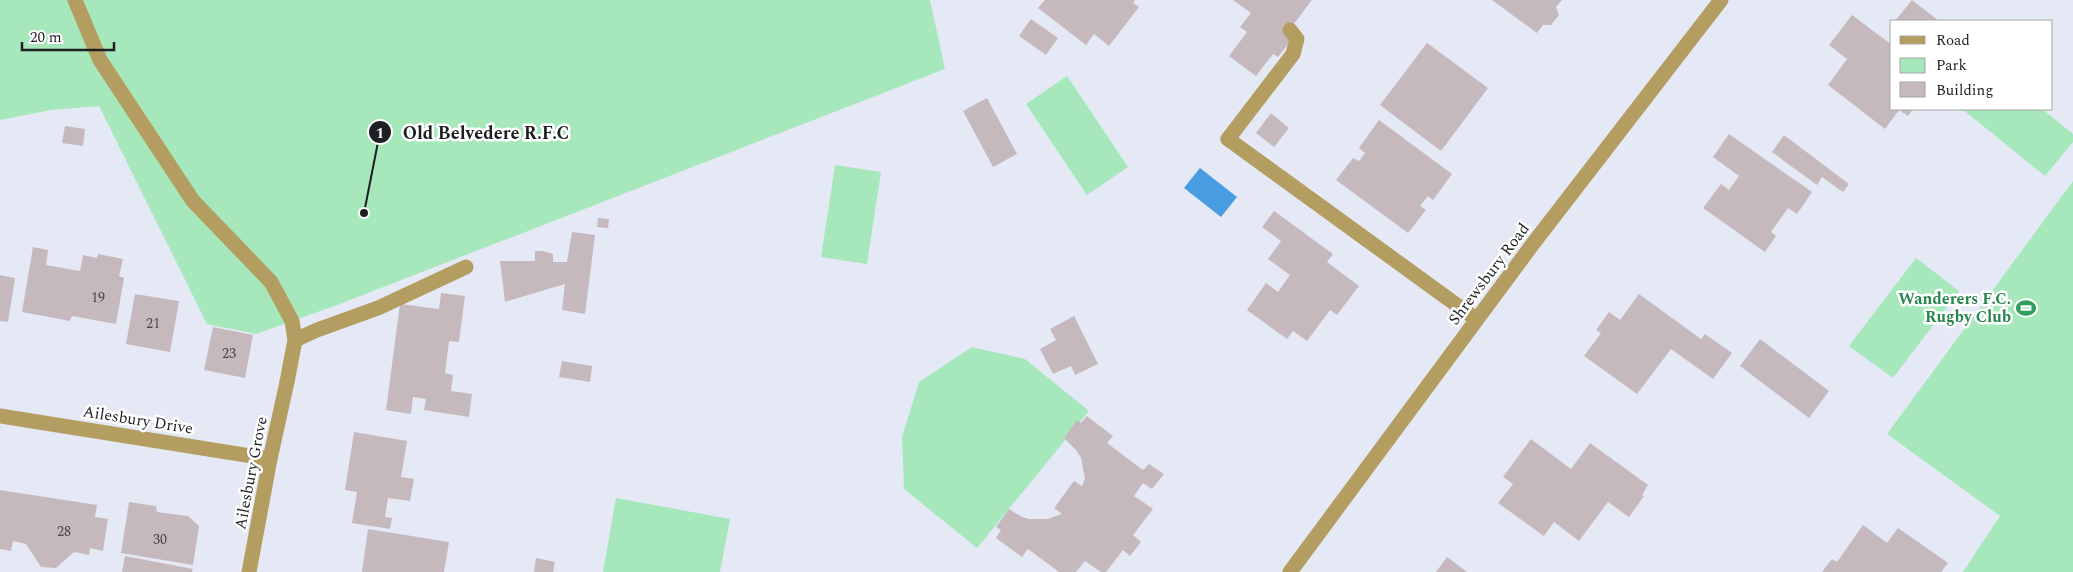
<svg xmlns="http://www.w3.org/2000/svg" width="2073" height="572" font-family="Spectral,serif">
<rect width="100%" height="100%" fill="#e5e9f5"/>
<!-- green -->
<g fill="#a6e8bc">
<path d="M 0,0 L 930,0 L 945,69 L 337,305 L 256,334 L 207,324 L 99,106 L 51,110 L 0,120 Z"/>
<path d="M 1067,76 L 1128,167 L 1087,195 L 1026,104 Z"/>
<path d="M 1962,109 L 2042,109 L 2073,134 L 2073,142 L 2045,176 Z"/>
<path d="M 835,165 L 881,172 L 867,264 L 821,257 Z"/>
<path d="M 2073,181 L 2073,572 L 1963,572 L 2000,516 L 1887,434 Z"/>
<path d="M 1916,258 L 1959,291 L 1893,378 L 1849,346 Z"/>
<path d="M 972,347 L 1025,359 L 1089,411 L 977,548 L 904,489 L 902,437 L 919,382 Z"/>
<path d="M 616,498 L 730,519 L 720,572 L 603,572 Z"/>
</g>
<!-- water -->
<path fill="#499ce0" d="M 1200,168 L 1237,197 L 1221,217 L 1184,188 Z"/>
<!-- building -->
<g fill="#c6b9be">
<path d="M 1045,0 L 1135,0 L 1133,3 L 1139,7 L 1109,46 L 1094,34 L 1086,45 L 1038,8 Z"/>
<path d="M 1233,0 L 1312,0 L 1287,33 L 1293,38 L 1278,57 L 1273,54 L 1256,76 L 1229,56 L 1247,32 L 1240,27 L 1251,13 Z"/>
<path d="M 1492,0 L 1562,0 L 1556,7 L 1559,15 L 1551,25 L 1543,25 L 1537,33 Z"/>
<path d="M 1912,0 L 1939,21 L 1895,21 Z"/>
<path d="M 1852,15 L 1892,45 L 1892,109 L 1913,109 L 1908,116 L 1899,110 L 1885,129 L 1828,85 L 1847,59 L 1829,45 Z"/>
<path d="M 1031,19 L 1058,38 L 1046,55 L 1019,36 Z"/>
<path d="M 1427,43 L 1488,88 L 1441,151 L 1380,105 Z"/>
<path d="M 987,98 L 1017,154 L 993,167 L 963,111 Z"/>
<path d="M 1271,113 L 1289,128 L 1274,147 L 1256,133 Z"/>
<path d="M 1379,120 L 1452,174 L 1433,200 L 1428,196 L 1420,206 L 1426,210 L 1408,233 L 1336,180 L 1353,158 L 1359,161 L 1365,153 L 1359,148 Z"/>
<path d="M 65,126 L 85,129 L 83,146 L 62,143 Z"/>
<path d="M 1729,134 L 1812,192 L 1797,214 L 1788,208 L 1771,232 L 1776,236 L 1765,252 L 1703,208 L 1721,184 L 1729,190 L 1739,176 L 1713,157 Z"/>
<path d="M 1784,135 L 1849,184 L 1843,192 L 1822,177 L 1817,185 L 1772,152 Z"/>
<path d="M 1274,211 L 1333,254 L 1327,262 L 1359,286 L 1337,315 L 1330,310 L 1307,341 L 1293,331 L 1287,339 L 1247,310 L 1266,283 L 1278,292 L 1290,275 L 1268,259 L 1281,241 L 1262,227 Z"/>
<path d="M 598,218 L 609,219 L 608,228 L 597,227 Z"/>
<path d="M 572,232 L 595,235 L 585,314 L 562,310 L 565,284 L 505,302 L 500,261 L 535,261 L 535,251 L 543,251 L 553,254 L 553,262 L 567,262 Z"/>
<path d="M 33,247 L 48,250 L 46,265 L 80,271 L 83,255 L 97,258 L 98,254 L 123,259 L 119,276 L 124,278 L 116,324 L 72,316 L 70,321 L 22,312 Z"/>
<path d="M 0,275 L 15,278 L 8,322 L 0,321 Z"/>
<path d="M 441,293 L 465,296 L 459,342 L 449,341 L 445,373 L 453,375 L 451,391 L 472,394 L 469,417 L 424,410 L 426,399 L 413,397 L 411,414 L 386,410 L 400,304 L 439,309 Z"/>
<path d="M 135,294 L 179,301 L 170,352 L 126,344 Z"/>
<path d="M 1639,294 L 1701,339 L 1705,334 L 1732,353 L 1713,379 L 1671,349 L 1637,394 L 1584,356 L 1601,333 L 1596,330 L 1609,312 L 1620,320 Z"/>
<path d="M 1074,316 L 1098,364 L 1075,375 L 1071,366 L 1053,374 L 1040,349 L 1056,340 L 1050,329 Z"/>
<path d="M 213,327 L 253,335 L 245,378 L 204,370 Z"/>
<path d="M 1760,339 L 1829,391 L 1809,418 L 1740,366 Z"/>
<path d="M 562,361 L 592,366 L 590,382 L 559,377 Z"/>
<path d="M 1087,416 L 1113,436 L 1107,443 L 1143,470 L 1149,464 L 1164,474 L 1152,489 L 1143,483 L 1134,496 L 1153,509 L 1133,535 L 1141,542 L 1130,556 L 1123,550 L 1106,572 L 1101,572 L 1085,561 L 1076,572 L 1059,572 L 1028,549 L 1022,557 L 996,538 L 1001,530 L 996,527 L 1009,509 L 1022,517 L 1029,519 L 1047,519 L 1062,514 L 1054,508 L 1074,481 L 1082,486 L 1085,479 L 1081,458 L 1076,450 L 1064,438 L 1077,420 L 1081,423 Z"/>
<path d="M 354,432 L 407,441 L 401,477 L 414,479 L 410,501 L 388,498 L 385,517 L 392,518 L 390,529 L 352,523 L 357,492 L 345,490 Z"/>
<path d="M 1531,439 L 1571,469 L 1590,443 L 1648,485 L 1642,495 L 1644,496 L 1629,517 L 1608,502 L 1579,541 L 1554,522 L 1544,536 L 1498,503 L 1513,484 L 1503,477 Z"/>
<path d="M 0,490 L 97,505 L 95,517 L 108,519 L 103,551 L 90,548 L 89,555 L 74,552 L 56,568 L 41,567 L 26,544 L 13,541 L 11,551 L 0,549 Z"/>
<path d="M 129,502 L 156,506 L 157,512 L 188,516 L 199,526 L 193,565 L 121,553 Z"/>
<path d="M 1863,525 L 1887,543 L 1898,528 L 1948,563 L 1941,572 L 1822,572 L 1832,559 L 1837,562 Z"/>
<path d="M 368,529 L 449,542 L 444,572 L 362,572 Z"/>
<path d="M 125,556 L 193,569 L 192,572 L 122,572 Z"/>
<path d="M 1447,557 L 1467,572 L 1436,572 Z"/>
<path d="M 536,558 L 555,562 L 553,572 L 534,572 Z"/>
</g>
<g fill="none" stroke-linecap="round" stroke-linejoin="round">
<!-- lane -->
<g stroke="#b49d60" stroke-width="15">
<path d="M 75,0 L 100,60 L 193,201 L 271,282 L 292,321 L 295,340 L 287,382"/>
<path d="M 1228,139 L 1293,54 L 1297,39 L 1290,30"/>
<path d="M 295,340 L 317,330 L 378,308 L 466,267"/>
</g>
<!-- street -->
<g stroke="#b49d60" stroke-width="15">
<path d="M 1228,139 L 1476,319"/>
<path d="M 0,416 L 270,459"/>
<path d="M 249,572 L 270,459 L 287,382"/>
<path d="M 1290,572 L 1532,245 L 1721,0"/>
</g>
</g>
<!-- icons -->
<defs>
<symbol id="stadium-bare" viewBox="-9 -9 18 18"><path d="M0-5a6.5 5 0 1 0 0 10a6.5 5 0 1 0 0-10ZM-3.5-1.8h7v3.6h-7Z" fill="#2e9e5b" stroke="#fff" stroke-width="2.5" paint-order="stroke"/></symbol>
</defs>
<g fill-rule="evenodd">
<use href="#stadium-bare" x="2012" y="294" width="28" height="28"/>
</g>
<g text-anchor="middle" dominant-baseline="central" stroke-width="5" stroke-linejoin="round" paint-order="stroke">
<!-- number labels -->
<g font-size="14" fill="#48464a">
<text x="98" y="297">19</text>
<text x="153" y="323">21</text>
<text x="229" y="353">23</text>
<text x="64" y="531">28</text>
<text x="160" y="539">30</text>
</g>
<!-- street labels -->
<g font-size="16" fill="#1e1f23" stroke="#fff">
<text transform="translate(1489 274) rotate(-53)">Shrewsbury Road</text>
<text transform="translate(138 420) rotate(9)">Ailesbury Drive</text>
<text transform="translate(251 473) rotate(-79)">Ailesbury Grove</text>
</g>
<!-- leisure labels -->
<g font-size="16" font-weight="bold" fill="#27864d" stroke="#fff" text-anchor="end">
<text x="2011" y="299">Wanderers F.C.<tspan x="2011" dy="18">Rugby Club</tspan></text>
</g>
</g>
<!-- callouts -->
<path fill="none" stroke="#1e1f23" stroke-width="2" d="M364 213L380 132"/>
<g fill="#1e1f23" stroke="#fff" stroke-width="2">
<circle cx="364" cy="213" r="5"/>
<circle cx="380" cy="132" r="12"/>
</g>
<g font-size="15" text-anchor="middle" font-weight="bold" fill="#fff">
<text x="380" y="138">1</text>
</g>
<g font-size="18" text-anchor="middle" font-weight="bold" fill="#1e1f23" stroke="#fff" stroke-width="5" stroke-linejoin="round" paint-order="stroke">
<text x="486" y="139">Old Belvedere R.F.C</text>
</g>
<!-- legend -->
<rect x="1890" y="20" width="162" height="90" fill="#ffffff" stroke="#a5a5a7"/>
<rect x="1900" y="36" width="25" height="8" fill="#b49d60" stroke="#a5a5a7"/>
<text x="1936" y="45" font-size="15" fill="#1e1f23">Road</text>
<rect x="1900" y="58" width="25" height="15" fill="#a6e8bc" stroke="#a5a5a7"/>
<text x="1936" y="70" font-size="15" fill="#1e1f23">Park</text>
<rect x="1900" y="82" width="25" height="15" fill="#c6b9be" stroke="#a5a5a7"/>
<text x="1936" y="95" font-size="15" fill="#1e1f23">Building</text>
<!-- scale -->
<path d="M22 42v8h92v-8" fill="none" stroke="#1e1f23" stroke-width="2.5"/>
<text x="30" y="42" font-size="15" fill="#1e1f23" stroke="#ffffff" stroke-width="4" paint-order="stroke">20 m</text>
</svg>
